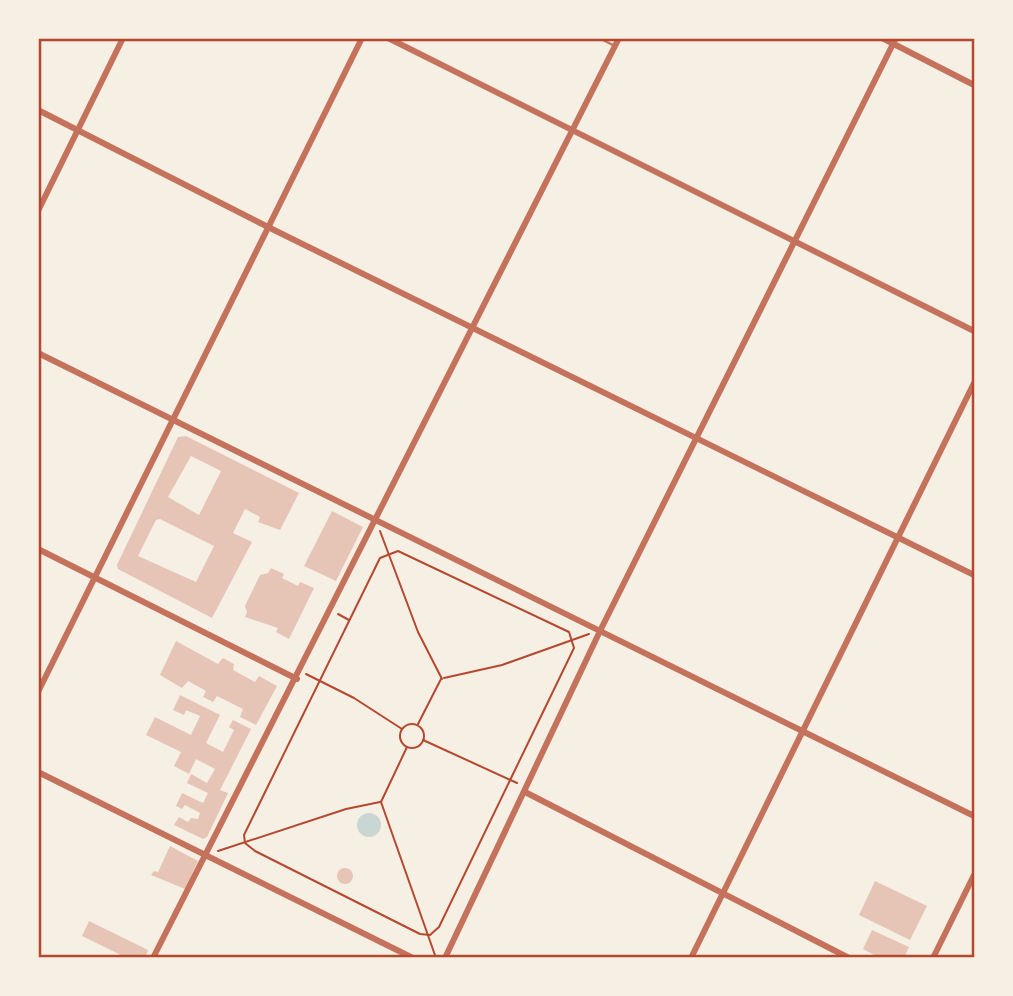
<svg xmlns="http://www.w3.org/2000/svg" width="1013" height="996" font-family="Manrope,sans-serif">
<rect width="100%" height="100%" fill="#f6efe4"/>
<!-- water -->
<circle fill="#c9d6d2" cx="369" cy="825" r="12"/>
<!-- building -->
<g fill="#e6c5b7" fill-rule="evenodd">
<path d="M 186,436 L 299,493 L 280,530 L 258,522 L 260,517 L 245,509 L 233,533 L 252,542 L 212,618 L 118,569 L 117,565 L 178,437 ZM 191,456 L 221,471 L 199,515 L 168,497 ZM 160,519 L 214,546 L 196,582 L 138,556 L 156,520 Z"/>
<path d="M 332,511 L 363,527 L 336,581 L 304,566 Z"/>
<path d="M 271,568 L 284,574 L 282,578 L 298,586 L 300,582 L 314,588 L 289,639 L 276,632 L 278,628 L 245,617 L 247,612 L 245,606 L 260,575 L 268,573 Z"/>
<path d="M 176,641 L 218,664 L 223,658 L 234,664 L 233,670 L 255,682 L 259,676 L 277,686 L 256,725 L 240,717 L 243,709 L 217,696 L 213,702 L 203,697 L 206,691 L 188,681 L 182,688 L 160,675 Z"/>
<path d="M 180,695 L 220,715 L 206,743 L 223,752 L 234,730 L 229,727 L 233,720 L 251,729 L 220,790 L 228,793 L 207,837 L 203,839 L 174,825 L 179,817 L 188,822 L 191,818 L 198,819 L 200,813 L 185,805 L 182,809 L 176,806 L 182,793 L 203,803 L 208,793 L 187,783 L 191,774 L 207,783 L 215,769 L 196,759 L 189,774 L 174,766 L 181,752 L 146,735 L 155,717 L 191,735 L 200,716 L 186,710 L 184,715 L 173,710 Z"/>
<path d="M 170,846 L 198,861 L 185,889 L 151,875 L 154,871 L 158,872 Z"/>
<circle cx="345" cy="876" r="8"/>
<path d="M 875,881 L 927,906 L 910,940 L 859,915 Z"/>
<path d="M 89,921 L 148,950 L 145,958 L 127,958 L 82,936 Z"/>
<path d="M 872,930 L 909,947 L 904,958 L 880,958 L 863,949 Z"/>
</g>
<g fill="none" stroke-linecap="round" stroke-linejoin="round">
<!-- path -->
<g stroke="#b5482f" stroke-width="2">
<path d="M 380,531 L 418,632 L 442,679"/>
<path d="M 398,551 L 569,632 L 574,648 L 439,927 L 430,935 L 420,934 L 255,851 L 245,843 L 244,835 L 380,558 Z"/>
<path d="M 338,614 L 349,620"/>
<path d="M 306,674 L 354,698 L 402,729"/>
<path d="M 444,678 L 502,665 L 589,634"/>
<circle cx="412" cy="736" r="12"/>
<path d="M 418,724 L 441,679"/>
<path d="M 423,740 L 517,783"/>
<path d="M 407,747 L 381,802 L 436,958"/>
<path d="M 218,851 L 346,809 L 380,802"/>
</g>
<!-- service -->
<path stroke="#c5725c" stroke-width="2.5" d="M 599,38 L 615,46"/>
<!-- minor -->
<g stroke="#c5725c" stroke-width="6">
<path d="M 388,38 L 974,331"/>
<path d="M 882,38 L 974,85"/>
<path d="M 38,110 L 270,228 L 974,575"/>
<path d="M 38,211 L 123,38"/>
<path d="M 38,353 L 974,816"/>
<path d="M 38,549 L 297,679"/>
<path d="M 38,692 L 362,38"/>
<path d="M 38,772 L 413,958"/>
<path d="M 525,792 L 849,958"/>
<path d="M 153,958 L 619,38"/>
<path d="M 445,958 L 600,631 L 896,38"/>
<path d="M 691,958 L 974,383"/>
<path d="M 933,958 L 974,875"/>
</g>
</g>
<!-- border -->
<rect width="1013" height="996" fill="none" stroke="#f6efe4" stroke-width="80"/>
<rect x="40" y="40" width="933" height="916" fill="none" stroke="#b5482f" stroke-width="2.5"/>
</svg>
